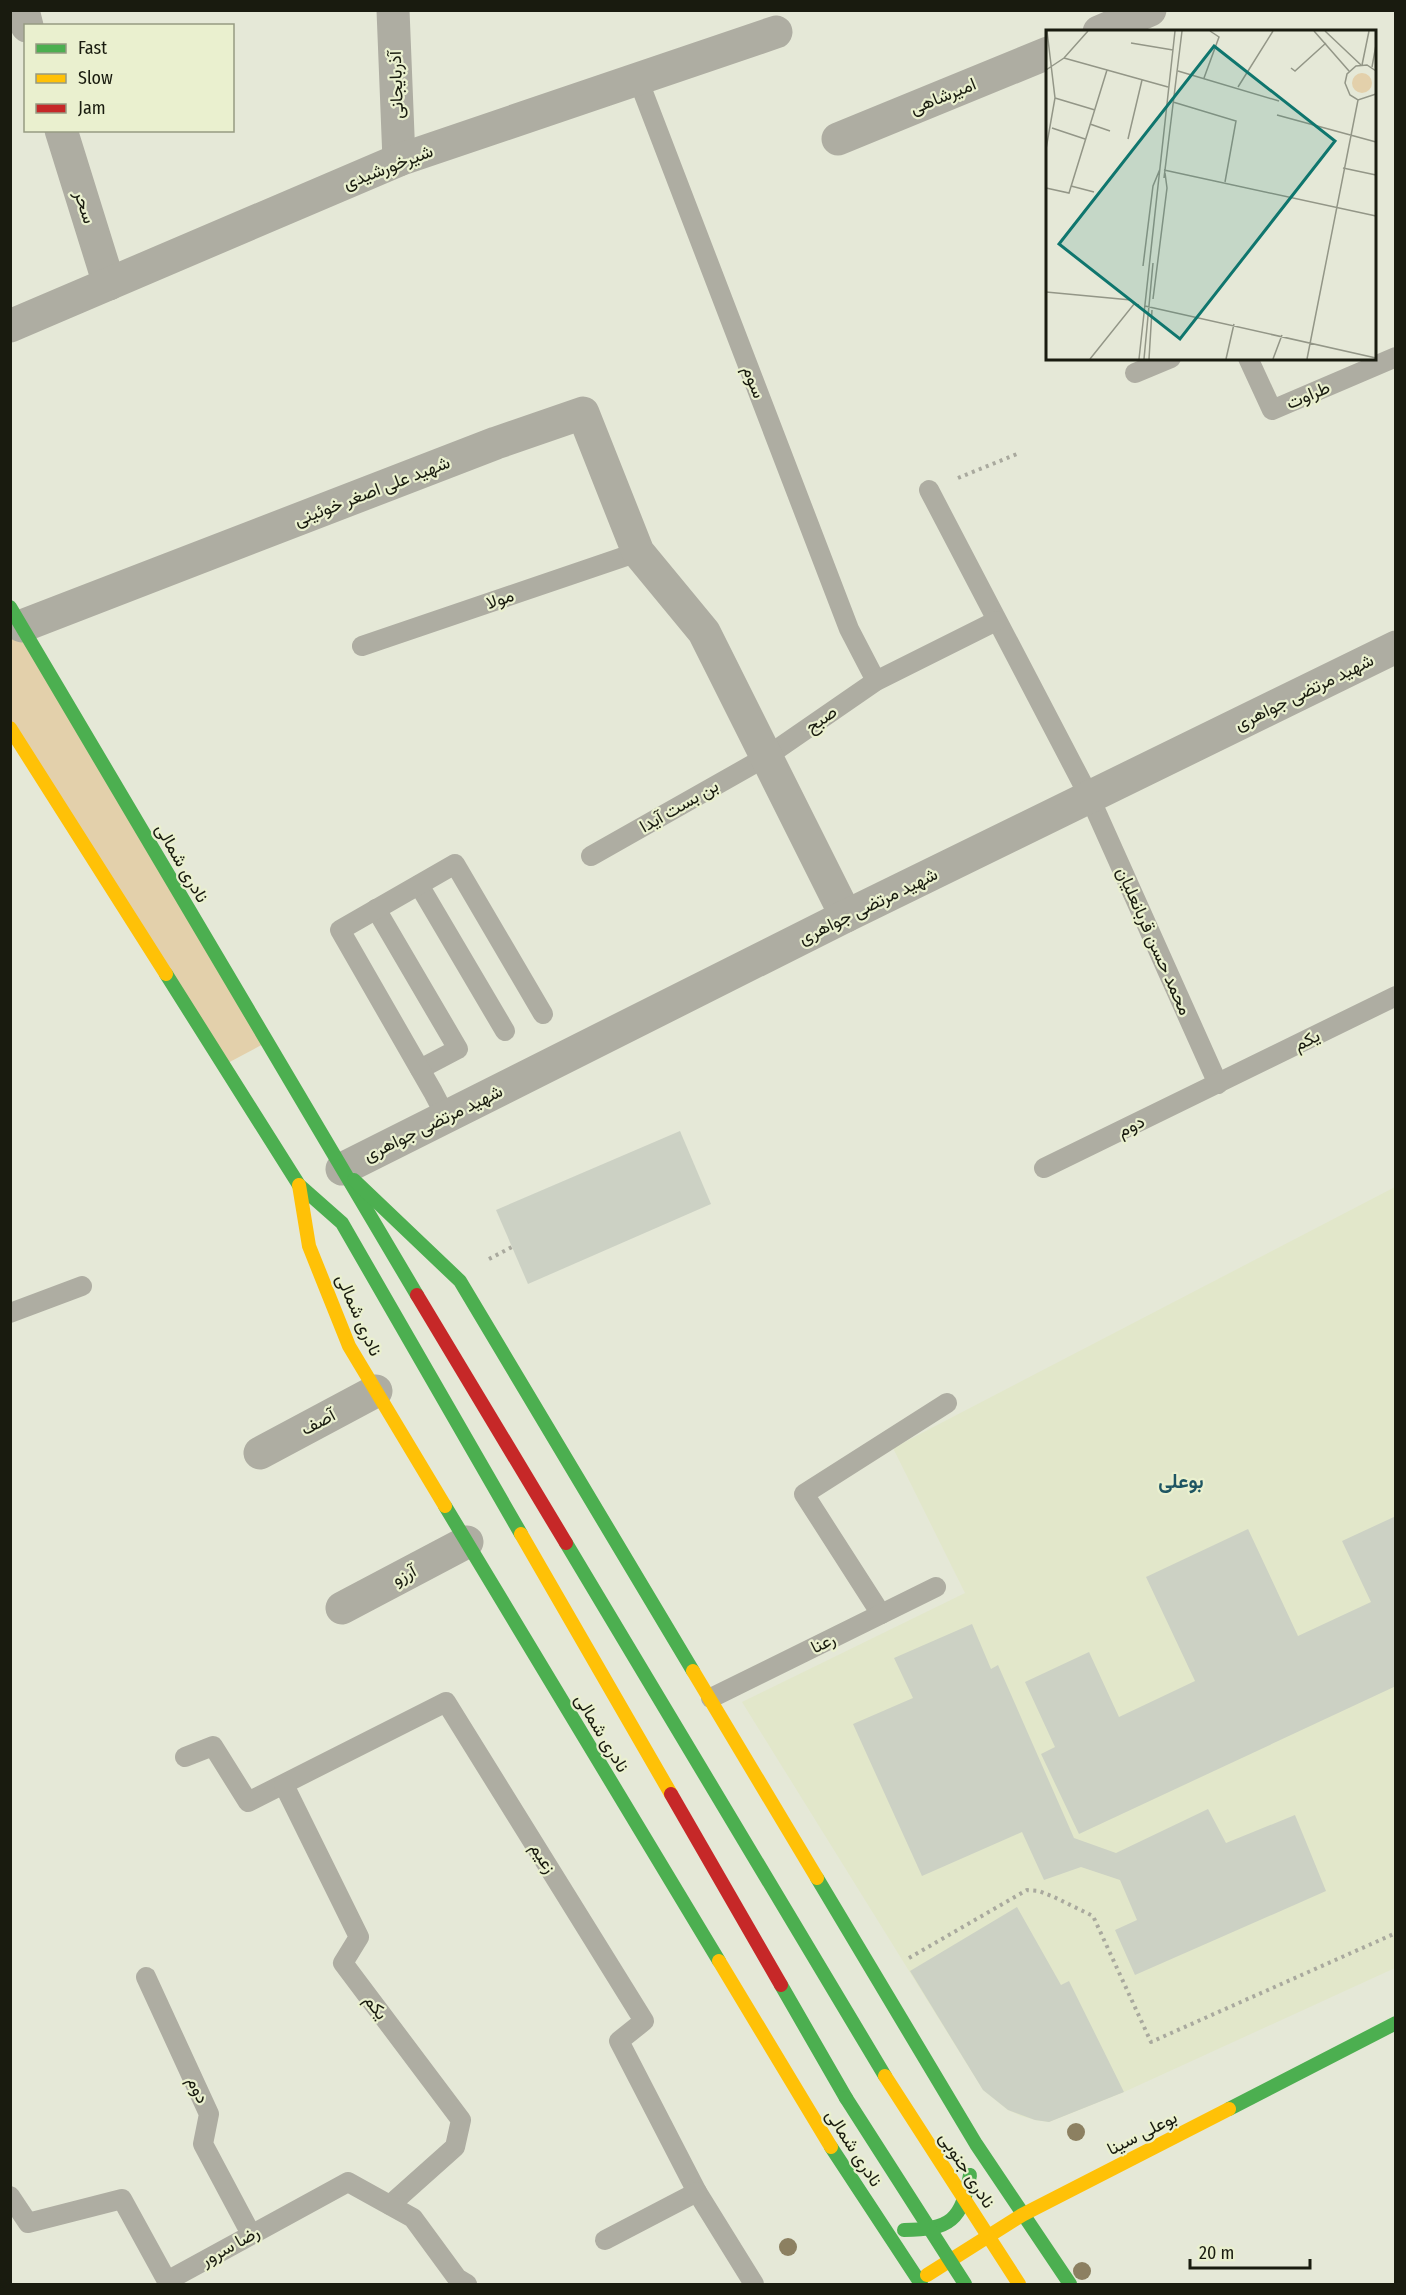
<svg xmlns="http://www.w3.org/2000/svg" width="1406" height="2295" font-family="'Fira Sans Condensed',Vazirmatn,sans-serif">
<rect width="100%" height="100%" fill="#e5e8d7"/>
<!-- built -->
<path fill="#e2e7ca" d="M 1395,1187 L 1395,1968 L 1124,2092 L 1049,2122 L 1035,2120 L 1021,2116 L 1008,2110 L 983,2090 L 742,1702 L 965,1593 L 893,1448 Z"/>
<!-- green -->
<path fill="#e3d0ab" d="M 10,607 L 267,1042 L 224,1065 L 11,728 Z"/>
<!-- building -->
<g fill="#ccd1c4">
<path d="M 680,1131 L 711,1204 L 528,1284 L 496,1210 Z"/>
<path d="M 1396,1516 L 1396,1686 L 1079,1834 L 1041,1754 L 1055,1747 L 1025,1682 L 1089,1652 L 1119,1717 L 1195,1681 L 1146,1577 L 1248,1529 L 1298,1636 L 1371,1602 L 1342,1541 Z"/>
<path d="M 972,1624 L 991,1669 L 998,1665 L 1074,1838 L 1116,1853 L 1208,1809 L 1226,1843 L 1295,1815 L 1326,1891 L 1135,1975 L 1115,1930 L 1137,1920 L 1120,1880 L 1081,1867 L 1044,1880 L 1022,1832 L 922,1876 L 853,1724 L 913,1698 L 894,1658 Z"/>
<path d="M 1017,1907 L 1061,1985 L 1069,1981 L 1124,2092 L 1049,2122 L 1035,2120 L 1008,2110 L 983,2090 L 910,1971 Z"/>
</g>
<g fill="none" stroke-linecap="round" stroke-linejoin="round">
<!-- path -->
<g stroke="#a9a99e" stroke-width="4" stroke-dasharray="3 4.5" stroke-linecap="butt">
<path d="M 958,478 L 1017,454"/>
<path d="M 489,1259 L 512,1247"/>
<path d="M 909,1958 L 1027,1890 L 1039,1891 L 1054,1897 L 1093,1916 L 1151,2042 L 1396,1933"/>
</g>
<!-- lane -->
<g stroke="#aeada2" stroke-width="20">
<path d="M 638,79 L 849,629 L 876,681"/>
<path d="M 1248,358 L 1272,410 L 1396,357"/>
<path d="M 1135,373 L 1171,358"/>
<path d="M 929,490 L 1090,798 L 1218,1084"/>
<path d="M 362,646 L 638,552"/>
<path d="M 591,856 L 766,757 L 876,681 L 996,621"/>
<path d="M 419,885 L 505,1031"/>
<path d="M 376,909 L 458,1049 L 420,1069"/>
<path d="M 446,1117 L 433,1092 L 340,930 L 455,864 L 543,1014"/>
<path d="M 1044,1168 L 1396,996"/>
<path d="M 10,1313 L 82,1286"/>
<path d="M 881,1614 L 804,1494 L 947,1403"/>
<path d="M 711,1698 L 936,1587"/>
<path d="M 185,1757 L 213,1746 L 248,1802 L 446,1702 L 644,2021 L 619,2041 L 697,2192 L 754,2284"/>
<path d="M 284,1785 L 359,1937 L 343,1963 L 461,2120 L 455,2147 L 390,2205"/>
<path d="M 146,1977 L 209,2114 L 203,2144 L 251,2234"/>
<path d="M 10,2196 L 28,2223 L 122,2199 L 167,2281 L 348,2182 L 413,2218 L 457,2278 L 467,2284"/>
<path d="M 605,2240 L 697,2192"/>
</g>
<!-- street -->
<g stroke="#aeada2" stroke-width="33">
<path d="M 23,10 L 27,26"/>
<path d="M 393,10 L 399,160"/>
<path d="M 1099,32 L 1150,10"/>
<path d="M 61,130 L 109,284"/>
<path d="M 838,139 L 1048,53"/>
<path d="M 10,326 L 399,160 L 776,32"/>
<path d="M 22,626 L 496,443 L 583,413 L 638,552 L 704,632 L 846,916"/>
<path d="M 342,1169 L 846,916 L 1396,647"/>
<path d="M 260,1453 L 376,1391"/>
<path d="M 342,1608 L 467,1542"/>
</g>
<!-- fast -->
<g stroke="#4caf50" stroke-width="14">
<path d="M 10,607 L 417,1295"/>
<path d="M 166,974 L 299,1185 L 342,1223 L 521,1534"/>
<path d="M 354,1180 L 460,1281 L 693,1671"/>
<path d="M 445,1506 L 719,1961"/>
<path d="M 566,1543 L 885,2076"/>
<path d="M 817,1878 L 976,2144 L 1070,2284"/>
<path d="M 781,1985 L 846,2098"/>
<path d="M 1229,2109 L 1396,2023"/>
<path d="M 831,2147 L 921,2284"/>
<path d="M 904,2230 C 950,2230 962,2220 970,2175"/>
</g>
<!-- slow -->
<g stroke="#ffc107" stroke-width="14">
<path d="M 10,728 L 166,974"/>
<path d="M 299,1185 L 309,1246 L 349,1346 L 445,1506"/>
<path d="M 521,1534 L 671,1794"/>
<path d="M 693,1671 L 817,1878"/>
<path d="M 719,1961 L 831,2147"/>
<path d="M 927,2275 L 1022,2215 L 1229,2109"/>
</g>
<!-- jam -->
<g stroke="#c62828" stroke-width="14">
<path d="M 417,1295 L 566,1543"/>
<path d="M 671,1794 L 781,1985"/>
</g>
<!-- fast-bridge -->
<path stroke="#4caf50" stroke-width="14" d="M 846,2098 L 965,2284"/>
<!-- slow-bridge -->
<path stroke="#ffc107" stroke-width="14" d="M 885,2076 L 1019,2284"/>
</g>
<!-- trees -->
<g fill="#8c8061">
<circle cx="1076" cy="2132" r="9"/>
<circle cx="788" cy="2247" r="9"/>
<circle cx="1082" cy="2271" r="9"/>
</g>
<g text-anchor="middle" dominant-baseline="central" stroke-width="4.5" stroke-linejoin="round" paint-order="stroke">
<!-- street labels -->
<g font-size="18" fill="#191b0f" stroke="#eaf0cf">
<text transform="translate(396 85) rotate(-92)">آذربایجانی</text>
<text transform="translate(943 96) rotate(-22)">امیرشاهی</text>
<text transform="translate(388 167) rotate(-21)">شیرخورشیدی</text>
<text transform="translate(85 207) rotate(72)">سحر</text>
<text transform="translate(754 382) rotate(69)">سوم</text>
<text transform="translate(1308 395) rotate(-23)">طراوت</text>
<text transform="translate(372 491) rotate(-21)">شهید علی اصغر خوئینی</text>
<text transform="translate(500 599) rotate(-19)">مولا</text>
<text transform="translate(1304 692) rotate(-26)">شهید مرتضی جواهری</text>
<text transform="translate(821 719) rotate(-35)">صبح</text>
<text transform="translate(679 806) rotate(-30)">بن بست آیدا</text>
<text transform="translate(182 863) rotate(60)">نادری شمالی</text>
<text transform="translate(868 906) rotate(-26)">شهید مرتضی جواهری</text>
<text transform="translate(1154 941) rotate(66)">محمد حسن قربانعلیان</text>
<text transform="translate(1307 1040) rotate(-26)">یکم</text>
<text transform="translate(433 1123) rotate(-26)">شهید مرتضی جواهری</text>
<text transform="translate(1131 1126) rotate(-26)">دوم</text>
<text transform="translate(359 1315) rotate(66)">نادری شمالی</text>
<text transform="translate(318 1422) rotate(-28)">آصف</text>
<text transform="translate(404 1575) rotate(-28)">آرزو</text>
<text transform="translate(823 1643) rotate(-26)">رعنا</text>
<text transform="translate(602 1733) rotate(59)">نادری شمالی</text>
<text transform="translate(543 1858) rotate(58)">زعیم</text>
<text transform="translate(376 2007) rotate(53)">یکم</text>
<text transform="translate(198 2090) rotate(65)">دوم</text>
<text transform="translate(1142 2133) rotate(-27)">بوعلی سینا</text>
<text transform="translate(854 2148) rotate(57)">نادری شمالی</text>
<text transform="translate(967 2170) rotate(57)">نادری جنوبی</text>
<text transform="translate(230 2246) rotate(-29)">رضا سرور</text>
</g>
<!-- neighbourhood labels -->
<g font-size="20" font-weight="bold" fill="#1e5562" stroke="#eaf0cf">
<text x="1181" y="1481">بوعلی</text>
</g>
</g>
<!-- overview -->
<g transform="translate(1046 30)">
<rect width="330" height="330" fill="#e5e8d7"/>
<path d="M306 53a10 10 0 1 1 20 0a10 10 0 1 1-20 0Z" fill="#e3d0ab"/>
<path fill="none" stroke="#939687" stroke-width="1.5" d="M 268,1 L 303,41M 279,1 L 315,35M 85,13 L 127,20M 18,28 L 122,57M 316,35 L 323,1M 326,37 L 330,15M 245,38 L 249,41 L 280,13M 0,40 L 18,28 L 42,1M 132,41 L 233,71M 330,41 L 321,35 L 310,36 L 301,44 L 299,53 L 304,65 L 312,70 L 330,64M 158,48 L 173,7 L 164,1M 192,57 L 227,1M 9,68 L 49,80M 127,72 L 190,91 L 179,152M 231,85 L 330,112M 44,94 L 64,101M 6,98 L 39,109M 82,109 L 96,50M 0,119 L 9,68 L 1,1M 297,138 L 330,145M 118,140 L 330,186M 118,148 L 136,1M 25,156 L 48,162M 0,158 L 23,163 L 61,40M 97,236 L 107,156 L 114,139M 0,262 L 85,270 L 88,274M 107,269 L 121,158 L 119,143M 99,276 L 330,328M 44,329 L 88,274 L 93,275M 93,329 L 129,1M 98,329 L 107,233M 103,329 L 106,280M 180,329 L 188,294M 227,329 L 236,305M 261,329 L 312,70"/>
<path fill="#0f766e" fill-opacity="0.15" stroke="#0f766e" stroke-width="3" d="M 168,16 L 289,111 L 134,309 L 13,214 Z"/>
<rect width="330" height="330" fill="none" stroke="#191b0f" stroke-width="3"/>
</g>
<!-- border -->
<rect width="1406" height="2295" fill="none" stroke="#191b0f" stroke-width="24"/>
<!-- legend -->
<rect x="24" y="24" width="210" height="108" fill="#eaf0cf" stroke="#969b82" stroke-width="1.5"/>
<rect x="36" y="44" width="30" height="9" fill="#4caf50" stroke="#969b82" stroke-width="1.5"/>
<text x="78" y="54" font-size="18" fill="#191b0f">Fast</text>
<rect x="36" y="74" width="30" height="9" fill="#ffc107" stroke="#969b82" stroke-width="1.5"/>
<text x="78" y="84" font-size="18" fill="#191b0f">Slow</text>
<rect x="36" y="104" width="30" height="9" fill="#c62828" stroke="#969b82" stroke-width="1.5"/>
<text x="78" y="114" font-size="18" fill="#191b0f">Jam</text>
<!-- scale -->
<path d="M1190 2259v9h120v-9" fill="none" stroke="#191b0f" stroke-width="3"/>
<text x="1199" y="2259" font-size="18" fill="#191b0f" stroke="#eaf0cf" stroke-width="4.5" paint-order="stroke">20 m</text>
</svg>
